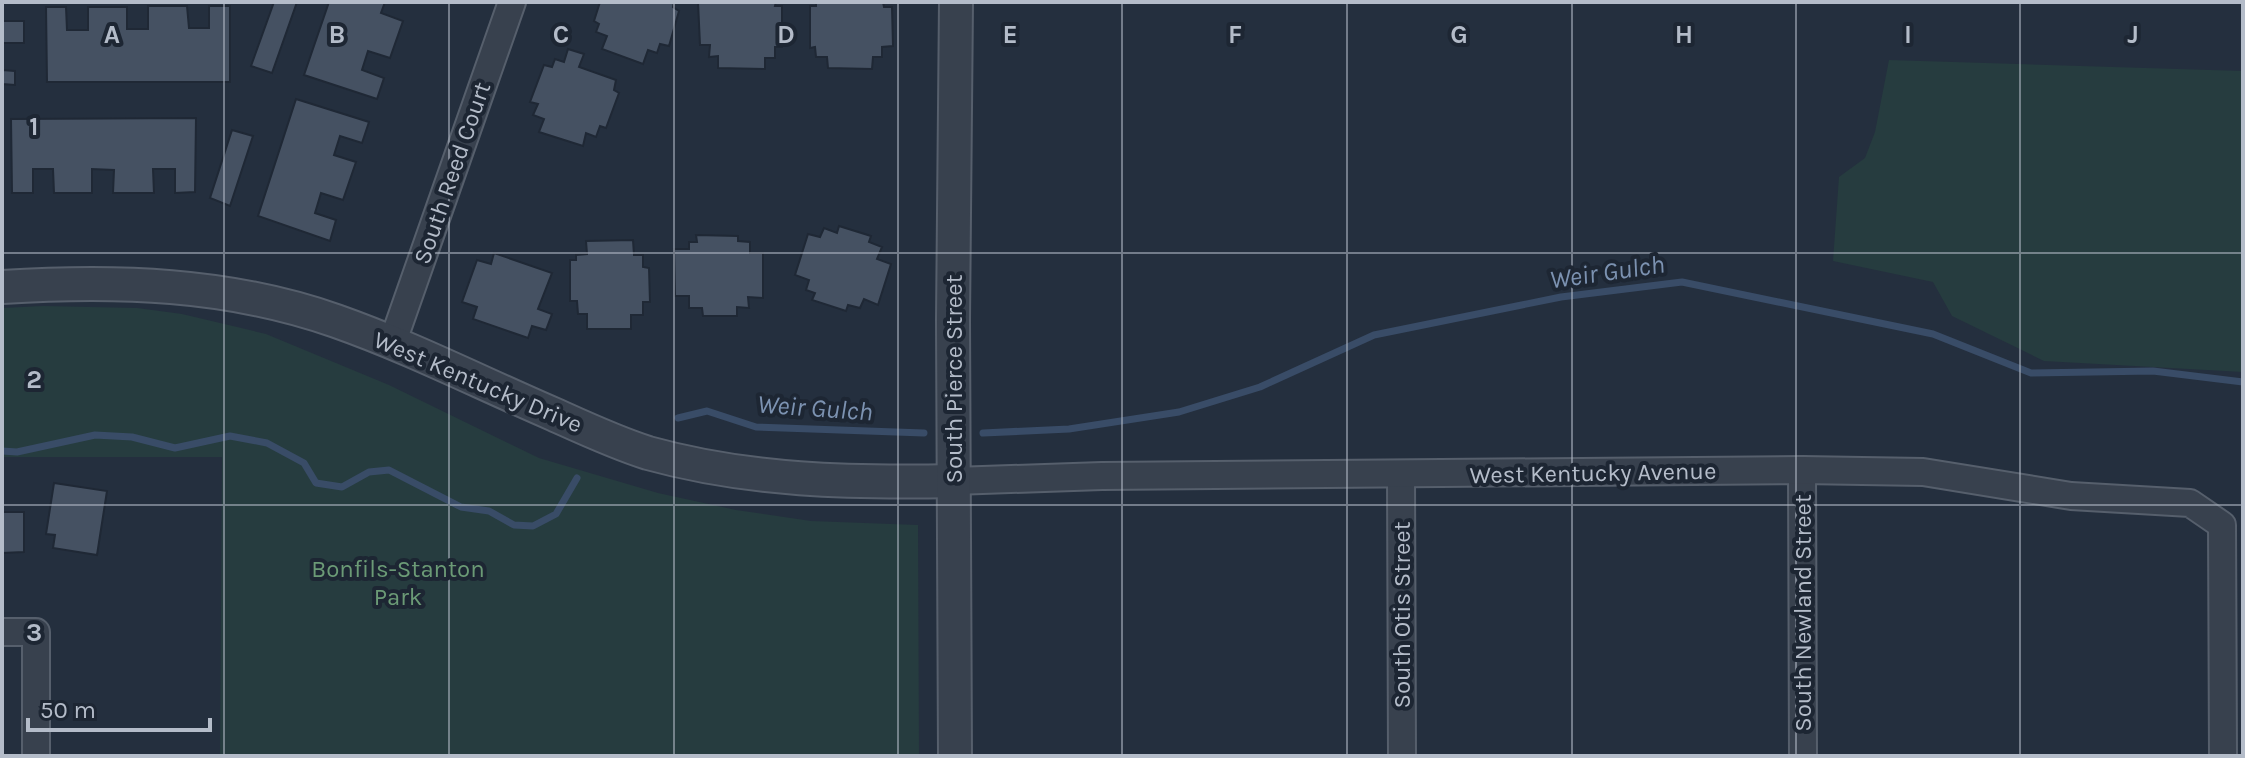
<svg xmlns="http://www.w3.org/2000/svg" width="2245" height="758" font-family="Karla,sans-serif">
<rect width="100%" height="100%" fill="#242f3e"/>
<!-- green -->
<g fill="#263c3f">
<path d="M 1889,60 L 2243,71 L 2243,372 L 2044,361 L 1952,316 L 1933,282 L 1833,261 L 1839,177 L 1865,158 L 1875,132 Z"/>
<path d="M 43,306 L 137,308 L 182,314 L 266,334 L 389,385 L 539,458 L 658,493 L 736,510 L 811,521 L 918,525 L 919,756 L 220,756 L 222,457 L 2,457 L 2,308 Z"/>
</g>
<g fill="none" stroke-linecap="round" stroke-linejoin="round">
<!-- stream -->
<g stroke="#394c67" stroke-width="7">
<path d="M 678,418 L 707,411 L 756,427 L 924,433"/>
<path d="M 983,433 L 1069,429 L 1179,412 L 1260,387 L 1374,335 L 1561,297 L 1682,282 L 1933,334 L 2031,373 L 2153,371 L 2243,382"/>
<path d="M 2,451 L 17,452 L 95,435 L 132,437 L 175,448 L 230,436 L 267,443 L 304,463 L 316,483 L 342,487 L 369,472 L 389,470 L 461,507 L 489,511 L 514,525 L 533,526 L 556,514 L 577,478"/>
</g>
</g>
<!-- building -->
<g fill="#455162" stroke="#1f2835" stroke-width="2">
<path d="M 274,2 L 297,2 L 272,73 L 251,66 Z"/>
<path d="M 329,2 L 385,2 L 381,13 L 403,21 L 390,58 L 368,51 L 362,70 L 384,78 L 377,99 L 304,75 Z"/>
<path d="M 600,2 L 674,2 L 673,7 L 679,11 L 669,46 L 660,44 L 657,53 L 648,50 L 643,64 L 602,49 L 607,36 L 596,32 L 599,24 L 594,21 Z"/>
<path d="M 698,2 L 776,2 L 775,6 L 782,6 L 782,47 L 775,47 L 775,58 L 765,58 L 765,69 L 718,68 L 718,56 L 709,57 L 710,45 L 700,45 Z"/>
<path d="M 816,2 L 883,2 L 884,7 L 892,7 L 893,46 L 882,47 L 882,57 L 873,57 L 872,69 L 828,68 L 827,57 L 816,57 L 815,47 L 810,48 L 810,6 L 816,6 Z"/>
<path d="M 148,6 L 187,6 L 189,28 L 209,28 L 209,6 L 230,6 L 230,82 L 47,82 L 46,7 L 66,7 L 67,30 L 88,30 L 88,7 L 127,7 L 127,29 L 148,29 Z"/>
<rect x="2" y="21" width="22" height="22"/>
<path d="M 568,49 L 584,54 L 579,67 L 616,80 L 614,90 L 619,93 L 606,128 L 600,126 L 596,137 L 586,133 L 583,146 L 539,132 L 544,119 L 533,115 L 538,104 L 530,102 L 544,65 L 552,67 L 555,59 L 564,62 Z"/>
<path d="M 2,70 L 15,71 L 15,85 L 2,84 Z"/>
<path d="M 296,99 L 369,122 L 362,143 L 340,136 L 334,155 L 356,162 L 343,200 L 321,193 L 315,213 L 336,220 L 330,241 L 258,216 Z"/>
<path d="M 196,118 L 195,192 L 175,193 L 175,169 L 153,169 L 154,193 L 113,193 L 114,170 L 92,169 L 92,193 L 54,193 L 53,169 L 33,169 L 33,193 L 12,193 L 11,119 Z"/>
<path d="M 232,130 L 253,136 L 230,206 L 210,198 Z"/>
<path d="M 839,226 L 871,236 L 869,242 L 882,247 L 877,259 L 891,264 L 878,305 L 864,299 L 860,308 L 848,305 L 846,311 L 812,300 L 815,293 L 806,290 L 809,280 L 795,275 L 808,234 L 820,237 L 824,228 L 837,233 Z"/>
<path d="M 696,235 L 738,236 L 738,241 L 750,242 L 750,253 L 763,253 L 763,298 L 748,297 L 749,308 L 737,307 L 737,316 L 703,316 L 702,308 L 689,308 L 689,296 L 675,296 L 674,249 L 689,249 L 689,242 L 697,242 Z"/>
<path d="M 633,240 L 634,255 L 643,255 L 643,267 L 649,268 L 650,302 L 643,302 L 643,315 L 631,315 L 631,329 L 587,329 L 587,314 L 578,314 L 577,301 L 570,301 L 570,260 L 576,260 L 576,255 L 587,254 L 586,241 Z"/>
<path d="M 494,253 L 552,273 L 538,309 L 552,314 L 546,330 L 532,326 L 528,338 L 473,319 L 477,307 L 462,302 L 477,260 L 491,264 Z"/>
<path d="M 54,483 L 107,491 L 97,555 L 53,548 L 55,535 L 46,534 Z"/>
<path d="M 2,512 L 24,512 L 24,552 L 2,553 Z"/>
</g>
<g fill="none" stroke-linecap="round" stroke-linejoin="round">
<defs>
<g id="minor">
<path d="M 392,344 L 512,2"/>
<path d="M 1802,470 L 1803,756"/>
<path d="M 1401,475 L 1402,756"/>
<path d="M 954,481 L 1102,476 L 1802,470 L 1923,472 L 2071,496 L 2190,503 L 2222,525 L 2223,756"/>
<path d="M 2,632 L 36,632 L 36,756"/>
</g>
<g id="tertiary">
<path d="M 2,287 C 116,280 228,283 336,321 C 410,347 481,383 553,414 C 584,428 616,443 648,453 C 749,481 850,483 954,481"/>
<path d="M 955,756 L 953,320 L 956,2"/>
</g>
</defs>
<!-- minor casing -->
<use href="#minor" stroke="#565f6c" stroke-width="30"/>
<!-- tertiary casing -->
<use href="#tertiary" stroke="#565f6c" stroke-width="36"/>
<!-- minor -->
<use href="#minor" stroke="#38414e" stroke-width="26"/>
<!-- tertiary -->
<use href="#tertiary" stroke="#38414e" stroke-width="32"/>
</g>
<!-- grid -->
<path fill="none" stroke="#b4bcc9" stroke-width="2" stroke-opacity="0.55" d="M 224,2 L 224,756M 449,2 L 449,756M 674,2 L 674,756M 898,2 L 898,756M 1122,2 L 1122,756M 1347,2 L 1347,756M 1572,2 L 1572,756M 1796,2 L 1796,756M 2020,2 L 2020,756M 2,253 L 2243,253M 2,505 L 2243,505"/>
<g text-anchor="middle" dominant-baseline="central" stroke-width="8" stroke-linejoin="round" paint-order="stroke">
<!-- street labels -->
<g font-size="24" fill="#b4bcc9" stroke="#1d2633">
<text transform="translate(452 173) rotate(-71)">South Reed Court</text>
<text transform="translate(954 379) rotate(-90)">South Pierce Street</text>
<text transform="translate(478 382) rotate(23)">West Kentucky Drive</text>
<text transform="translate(1593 473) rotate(-1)">West Kentucky Avenue</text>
<text transform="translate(1803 613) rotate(-90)">South Newland Street</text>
<text transform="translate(1402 615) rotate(-90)">South Otis Street</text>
</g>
<!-- park labels -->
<g font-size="24" fill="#6b9a76" stroke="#1d2633">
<text x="398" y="569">Bonfils-Stanton<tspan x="398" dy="28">Park</tspan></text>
</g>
<!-- water labels -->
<g font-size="26" font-style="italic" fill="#7c92b1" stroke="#1d2633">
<text transform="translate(1607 272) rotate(-8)">Weir Gulch</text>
<text transform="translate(815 408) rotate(4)">Weir Gulch</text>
</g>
</g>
<g font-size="26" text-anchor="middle" font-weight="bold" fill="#b4bcc9" stroke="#1d2633" stroke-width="8" stroke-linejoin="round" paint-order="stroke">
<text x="112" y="43">A</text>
<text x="337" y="43">B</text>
<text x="561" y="43">C</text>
<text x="786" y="43">D</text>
<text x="1010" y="43">E</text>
<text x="1235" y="43">F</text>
<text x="1459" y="43">G</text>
<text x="1684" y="43">H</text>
<text x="1908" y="43">I</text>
<text x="2133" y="43">J</text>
<text x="34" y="135">1</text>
<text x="34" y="388">2</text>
<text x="34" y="641">3</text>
</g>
<!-- border -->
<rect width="2245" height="758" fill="none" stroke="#b4bcc9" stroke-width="8"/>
<!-- scale -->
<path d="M28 718v12h182v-12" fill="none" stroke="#b4bcc9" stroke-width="4"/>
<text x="40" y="718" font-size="24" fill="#b4bcc9" stroke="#1d2633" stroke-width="6" paint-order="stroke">50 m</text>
</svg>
